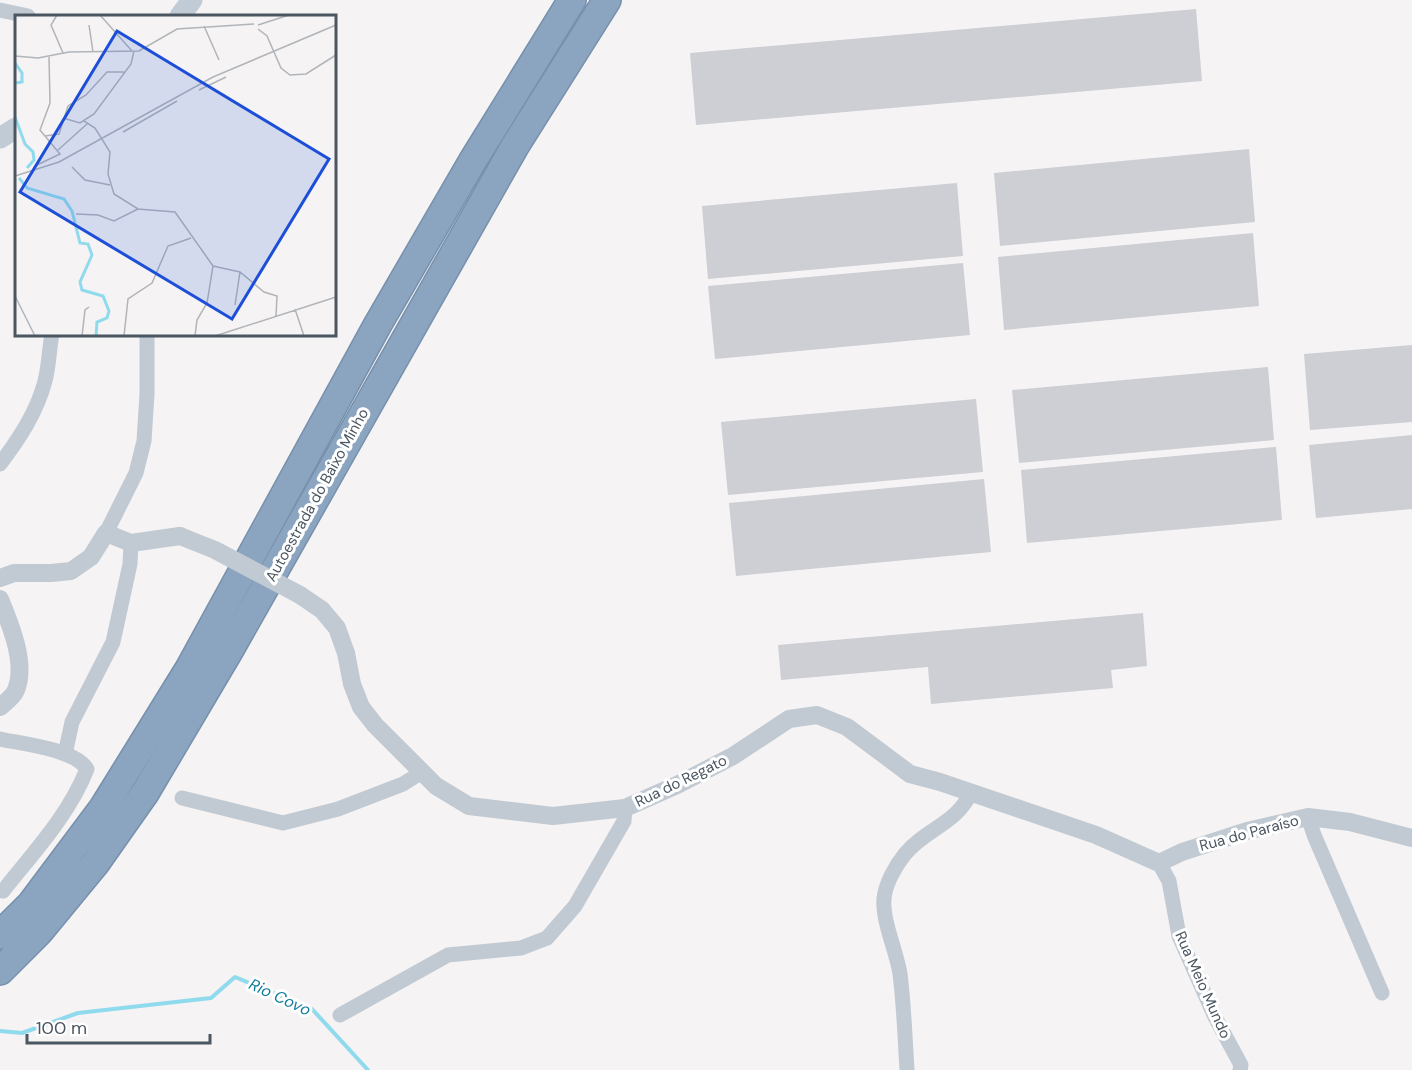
<svg xmlns="http://www.w3.org/2000/svg" width="1412" height="1070" font-family="'DM Sans',sans-serif">
<rect width="100%" height="100%" fill="#f5f3f3"/>
<g fill="none" stroke-linecap="round" stroke-linejoin="round">
<!-- stream -->
<path stroke="#90daee" stroke-width="4" d="M 0,1031 L 22,1033 L 78,1013 L 211,998 L 235,977 L 312,1009 L 368,1070"/>
</g>
<!-- building -->
<g fill="#cdcfd5">
<path d="M 1196,9 L 1202,81 L 696,125 L 690,53 Z"/>
<path d="M 1249,149 L 1255,222 L 1000,246 L 994,173 Z"/>
<path d="M 957,183 L 963,256 L 708,279 L 702,206 Z"/>
<path d="M 1253,233 L 1259,306 L 1004,330 L 998,257 Z"/>
<path d="M 963,263 L 970,335 L 715,359 L 708,286 Z"/>
<path d="M 1412,345 L 1412,422 L 1310,430 L 1304,354 Z"/>
<path d="M 1268,367 L 1274,440 L 1019,463 L 1012,390 Z"/>
<path d="M 976,399 L 983,472 L 728,495 L 721,422 Z"/>
<path d="M 1412,435 L 1412,509 L 1316,518 L 1309,445 Z"/>
<path d="M 1276,447 L 1282,520 L 1027,543 L 1021,470 Z"/>
<path d="M 984,479 L 991,552 L 736,576 L 729,503 Z"/>
<path d="M 1143,613 L 1147,666 L 1111,670 L 1113,688 L 931,704 L 928,667 L 781,680 L 778,645 Z"/>
</g>
<g fill="none" stroke-linecap="round" stroke-linejoin="round">
<defs>
<g id="motorway">
<path d="M 0,935 L 31,904 L 103,808 L 189,669 L 378,324 L 472,162 L 572,0"/>
<path d="M 0,971 L 39,932 L 95,864 L 145,793 L 229,651 L 515,146 L 607,0"/>
</g>
</defs>
<!-- motorway casing -->
<use href="#motorway" stroke="#7690ad" stroke-width="30"/>
<!-- minor -->
<g stroke="#c1cad2" stroke-width="15">
<path d="M 0,10 L 28,16"/>
<path d="M 0,464 C 19,439 37,412 45,381 C 49,366 49,350 52,334"/>
<path d="M 106,533 L 136,473 L 144,441 L 147,394 L 147,334"/>
<path d="M 0,739 C 23,744 74,749 87,769 C 69,815 33,853 3,891"/>
<path d="M 65,754 L 72,722 L 113,642 L 130,564 L 131,543"/>
<path d="M 182,798 L 283,823 L 338,809 L 403,784 L 422,772"/>
<path d="M 1308,817 L 1314,835 L 1382,993"/>
<path d="M 1159,863 L 1169,881 L 1179,936 L 1215,1017 L 1241,1065 L 1240,1070"/>
<path d="M 340,1015 L 448,955 L 521,948 L 547,938 L 575,906 L 624,821 L 625,808"/>
<path d="M 907,1070 C 905,1038 904,1006 900,974 C 897,953 882,920 884,899 C 885,884 896,865 905,854 C 925,829 957,824 971,792"/>
</g>
<!-- tertiary -->
<g stroke="#c1cad2" stroke-width="18">
<path d="M 0,578 L 14,573 L 51,573 L 71,571 L 91,557 L 106,533 L 131,543 L 180,536"/>
<path d="M 300,595 L 322,610 L 337,628 L 346,653 L 352,684 L 361,707 L 375,725 L 436,786 L 469,806 L 553,816 L 625,808 L 677,785 L 733,756 L 789,719 L 817,715 L 847,727 L 910,774 L 940,782 L 1096,835 L 1159,863 L 1182,852 L 1247,831 L 1308,817 L 1350,822 L 1412,838"/>
<path d="M 0,599 C 10,624 27,663 16,690 C 13,697 6,702 0,707"/>
</g>
<!-- secondary -->
<g stroke="#c1cbd6" stroke-width="21">
<path d="M 180,16 L 192,0"/>
<path d="M 0,138 L 16,128"/>
</g>
<!-- motorway -->
<use href="#motorway" stroke="#8ba5c1" stroke-width="27"/>
<!-- tertiary-bridge -->
<path stroke="#c1cad2" stroke-width="18" d="M 180,536 L 215,550 L 300,595"/>
</g>
<g text-anchor="middle" dominant-baseline="central" stroke-width="6" stroke-linejoin="round" paint-order="stroke">
<!-- street labels -->
<g font-size="15" fill="#4a5661" stroke="#fff">
<text transform="translate(317 495) rotate(-61)">Autoestrada do Baixo Minho</text>
<text transform="translate(681 781) rotate(-26)">Rua do Regato</text>
<text transform="translate(1249 833) rotate(-15)">Rua do Paraíso</text>
<text transform="translate(1203 985) rotate(66)">Rua Meio Mundo</text>
</g>
<!-- water labels -->
<g font-size="16" font-style="italic" fill="#0c7c9b" stroke="#fff">
<text transform="translate(280 997) rotate(25)">Rio Covo</text>
</g>
</g>
<!-- overview -->
<g transform="translate(15 15)">
<rect width="321" height="321" fill="#f5f3f3"/>
<path fill="none" stroke="#90daee" stroke-width="3" d="M 0,48 L 7,58 L 7,67 L 0,68M 0,102 L 10,129 L 18,137 L 19,145 L 12,153M 4,163 L 12,173 L 49,184 L 57,196 L 65,228 L 73,229 L 77,240 L 65,267 L 67,275 L 88,281 L 94,296 L 92,303 L 82,307 L 81,321"/>
<path fill="none" stroke="#b1b4b9" stroke-width="1.5" d="M 42,0 L 36,10 L 48,38M 85,0 L 117,36M 74,10 L 78,37M 243,10 L 274,0M 189,11 L 204,45M 243,14 L 252,21 L 266,53 L 275,60 L 291,59 L 321,40M 0,41 L 23,43 L 54,37 L 124,36 L 162,14 L 239,9M 184,75 L 211,62M 48,103 L 65,108 L 79,99 L 116,49 L 119,36M 69,106 L 80,113 L 95,137 L 93,159 L 99,179 L 123,194 L 160,197 L 198,251M 108,117 L 162,86M 30,121 L 44,119 L 53,91 L 71,80 L 92,57 L 109,57M 43,135 L 72,109M 22,150 L 45,139 L 25,115 L 35,88 L 34,42M 57,152 L 70,165 L 95,170M 0,161 L 44,147 L 198,62 L 321,10M 61,199 L 83,200 L 99,206 L 123,194M 198,251 L 225,257 L 249,277 L 262,281 L 261,301M 0,281 L 20,321M 220,290 L 225,257M 280,294 L 289,321M 67,321 L 70,295 L 74,292M 109,321 L 113,284 L 137,268 L 153,231 L 176,223M 180,321 L 182,305 L 192,288 L 198,251M 200,321 L 321,282"/>
<path fill="#1d4ed8" fill-opacity="0.15" stroke="#1d4ed8" stroke-width="3" d="M 102,16 L 314,144 L 217,304 L 5,177 Z"/>
<rect width="321" height="321" fill="none" stroke="#4a5661" stroke-width="3"/>
</g>
<!-- scale -->
<path d="M27 1034v9h183v-9" fill="none" stroke="#4a5661" stroke-width="3"/>
<text x="36" y="1034" font-size="18" fill="#4a5661" stroke="#ffffff" stroke-width="4.5" paint-order="stroke">100 m</text>
</svg>
